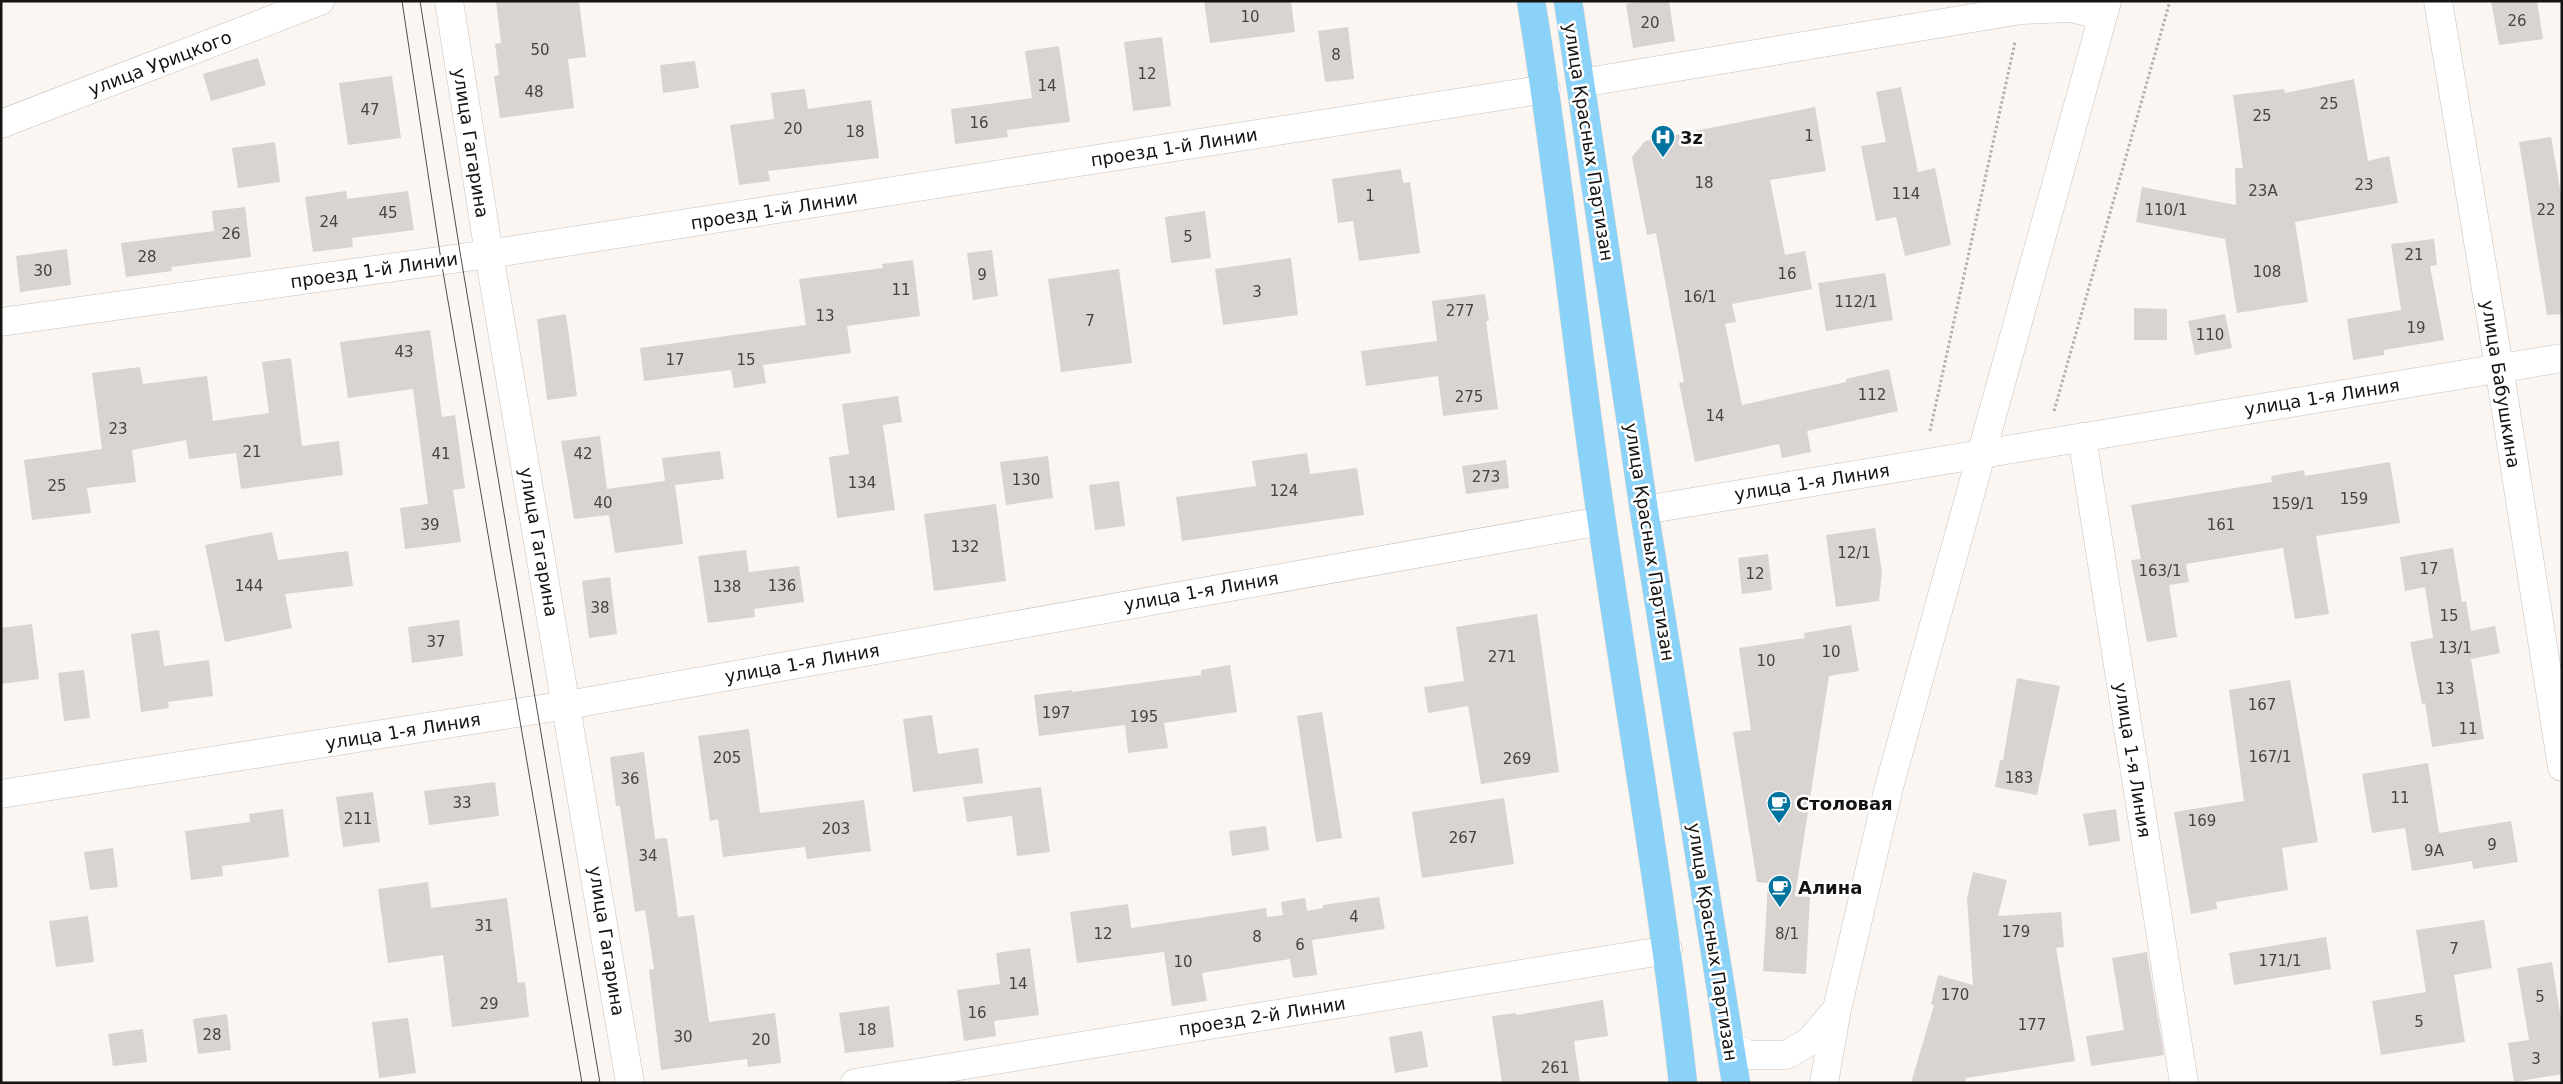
<svg xmlns="http://www.w3.org/2000/svg" width="2563" height="1084" font-family="'DejaVu Sans',sans-serif">
<rect width="100%" height="100%" fill="#fbf6f2"/>
<!-- building -->
<g fill="#d9d4d1">
<path d="M 496,1 L 579,1 L 586,57 L 568,59 L 574,108 L 500,118 L 494,76 L 499,75 L 495,44 L 501,43 Z"/>
<path d="M 1204,1 L 1291,1 L 1295,32 L 1210,43 Z"/>
<path d="M 1644,1 L 1669,1 L 1675,41 L 1633,48 L 1626,4 Z"/>
<path d="M 2491,1 L 2537,1 L 2543,39 L 2499,45 Z"/>
<path d="M 1348,27 L 1354,79 L 1325,82 L 1318,31 Z"/>
<path d="M 1162,37 L 1171,106 L 1133,111 L 1124,42 Z"/>
<path d="M 1059,46 L 1070,122 L 1007,130 L 1008,137 L 955,144 L 951,109 L 1032,98 L 1025,51 Z"/>
<path d="M 258,58 L 266,85 L 211,101 L 203,74 Z"/>
<path d="M 695,61 L 699,88 L 663,93 L 660,65 Z"/>
<path d="M 392,76 L 401,138 L 348,145 L 339,83 Z"/>
<path d="M 2354,79 L 2368,161 L 2389,156 L 2398,203 L 2295,222 L 2308,302 L 2237,313 L 2225,239 L 2136,222 L 2142,187 L 2236,205 L 2235,168 L 2243,168 L 2233,95 L 2284,89 L 2285,93 Z"/>
<path d="M 1901,87 L 1918,172 L 1935,168 L 1951,245 L 1905,256 L 1896,217 L 1876,221 L 1861,146 L 1886,142 L 1876,92 Z"/>
<path d="M 805,89 L 808,109 L 871,100 L 879,158 L 768,171 L 770,181 L 739,185 L 730,125 L 774,119 L 771,93 Z"/>
<path d="M 1815,107 L 1826,171 L 1770,180 L 1785,255 L 1805,251 L 1812,289 L 1732,304 L 1736,322 L 1725,324 L 1742,405 L 1846,382 L 1846,379 L 1889,369 L 1898,411 L 1807,431 L 1811,452 L 1782,458 L 1779,444 L 1695,462 L 1679,383 L 1684,382 L 1656,233 L 1647,235 L 1632,157 L 1645,141 Z"/>
<path d="M 2551,137 L 2562,200 L 2562,314 L 2547,315 L 2519,142 Z"/>
<path d="M 275,142 L 280,182 L 238,188 L 232,148 Z"/>
<path d="M 1401,169 L 1403,183 L 1410,182 L 1420,253 L 1359,261 L 1353,221 L 1338,223 L 1332,179 Z"/>
<path d="M 346,191 L 347,199 L 408,191 L 414,230 L 352,238 L 353,247 L 313,252 L 305,197 Z"/>
<path d="M 245,207 L 251,257 L 171,267 L 172,271 L 126,277 L 121,243 L 214,231 L 212,211 Z"/>
<path d="M 1205,211 L 1211,258 L 1171,263 L 1165,217 Z"/>
<path d="M 2434,239 L 2437,265 L 2430,266 L 2444,340 L 2384,350 L 2384,355 L 2353,360 L 2347,319 L 2401,310 L 2391,244 Z"/>
<path d="M 67,249 L 71,285 L 20,292 L 16,256 Z"/>
<path d="M 992,250 L 998,296 L 973,300 L 967,253 Z"/>
<path d="M 1291,258 L 1298,315 L 1223,325 L 1215,269 Z"/>
<path d="M 913,260 L 920,316 L 847,326 L 851,353 L 763,365 L 766,383 L 734,388 L 731,370 L 644,381 L 640,348 L 806,325 L 799,279 L 883,268 L 882,264 Z"/>
<path d="M 1119,269 L 1132,363 L 1061,372 L 1048,279 Z"/>
<path d="M 1885,273 L 1893,320 L 1826,331 L 1818,283 Z"/>
<path d="M 1485,294 L 1489,321 L 1486,321 L 1498,409 L 1443,416 L 1438,376 L 1366,386 L 1361,351 L 1437,341 L 1432,301 Z"/>
<path d="M 2134,308 L 2167,309 L 2167,340 L 2134,340 Z"/>
<path d="M 566,314 L 577,396 L 547,400 L 537,319 Z"/>
<path d="M 2225,314 L 2232,348 L 2195,355 L 2188,321 Z"/>
<path d="M 430,330 L 442,417 L 455,415 L 465,488 L 453,490 L 461,542 L 405,549 L 400,508 L 428,504 L 413,389 L 348,398 L 340,342 Z"/>
<path d="M 291,358 L 302,446 L 339,441 L 343,475 L 241,489 L 236,453 L 189,459 L 186,440 L 132,450 L 136,482 L 87,488 L 91,513 L 32,520 L 24,460 L 102,449 L 92,373 L 140,367 L 143,384 L 207,376 L 213,421 L 269,413 L 262,362 Z"/>
<path d="M 898,396 L 902,422 L 883,425 L 895,510 L 837,518 L 829,457 L 849,454 L 842,404 Z"/>
<path d="M 600,436 L 607,489 L 665,481 L 662,458 L 720,451 L 724,479 L 675,485 L 683,544 L 615,553 L 609,515 L 574,519 L 561,441 Z"/>
<path d="M 1307,453 L 1310,474 L 1357,468 L 1364,515 L 1182,541 L 1176,497 L 1256,486 L 1252,461 Z"/>
<path d="M 1048,456 L 1053,498 L 1006,505 L 1000,462 Z"/>
<path d="M 1506,460 L 1509,488 L 1466,494 L 1462,466 Z"/>
<path d="M 2390,462 L 2400,523 L 2316,536 L 2329,614 L 2295,619 L 2283,548 L 2186,564 L 2189,582 L 2169,585 L 2177,637 L 2147,642 L 2131,560 L 2141,559 L 2131,505 L 2272,482 L 2271,476 L 2304,470 L 2305,476 Z"/>
<path d="M 1119,481 L 1125,526 L 1095,530 L 1089,485 Z"/>
<path d="M 996,504 L 1006,581 L 934,591 L 924,514 Z"/>
<path d="M 1875,528 L 1882,572 L 1879,601 L 1836,607 L 1826,535 Z"/>
<path d="M 272,532 L 278,560 L 348,551 L 353,586 L 285,594 L 292,628 L 225,642 L 205,545 Z"/>
<path d="M 2453,548 L 2462,602 L 2466,601 L 2471,631 L 2495,626 L 2500,653 L 2471,659 L 2484,739 L 2432,747 L 2425,703 L 2422,704 L 2410,642 L 2433,638 L 2425,587 L 2405,591 L 2400,557 Z"/>
<path d="M 746,550 L 749,572 L 799,566 L 804,602 L 754,609 L 755,617 L 708,623 L 698,556 Z"/>
<path d="M 1768,554 L 1772,590 L 1742,594 L 1738,558 Z"/>
<path d="M 610,577 L 617,634 L 589,638 L 582,581 Z"/>
<path d="M 1537,614 L 1559,772 L 1481,784 L 1468,706 L 1428,713 L 1424,687 L 1464,681 L 1456,627 Z"/>
<path d="M 459,620 L 463,656 L 412,663 L 408,627 Z"/>
<path d="M 32,624 L 39,679 L 1,684 L 1,628 Z"/>
<path d="M 1851,625 L 1859,671 L 1829,676 L 1795,896 L 1810,897 L 1806,974 L 1763,971 L 1768,883 L 1757,882 L 1733,732 L 1751,730 L 1739,648 L 1805,638 L 1804,633 Z"/>
<path d="M 159,630 L 164,666 L 209,660 L 213,696 L 168,702 L 169,708 L 141,712 L 131,634 Z"/>
<path d="M 1230,665 L 1237,712 L 1164,723 L 1168,748 L 1128,753 L 1125,725 L 1039,736 L 1034,695 L 1072,690 L 1072,692 L 1201,675 L 1201,670 Z"/>
<path d="M 84,670 L 90,718 L 64,721 L 58,673 Z"/>
<path d="M 2017,678 L 2060,686 L 2037,795 L 1995,787 L 2000,760 L 2003,760 Z"/>
<path d="M 2290,680 L 2318,842 L 2282,848 L 2288,890 L 2216,902 L 2217,909 L 2191,914 L 2174,812 L 2244,801 L 2229,690 Z"/>
<path d="M 1322,712 L 1342,838 L 1316,842 L 1297,716 Z"/>
<path d="M 932,715 L 938,754 L 978,748 L 983,783 L 913,792 L 903,719 Z"/>
<path d="M 749,729 L 760,813 L 864,800 L 871,851 L 807,859 L 805,847 L 723,857 L 718,819 L 710,821 L 698,736 Z"/>
<path d="M 644,752 L 655,839 L 667,838 L 678,917 L 694,915 L 709,1022 L 775,1013 L 781,1063 L 748,1067 L 747,1059 L 661,1070 L 649,970 L 654,969 L 645,910 L 635,912 L 620,806 L 616,806 L 610,757 Z"/>
<path d="M 2428,763 L 2439,833 L 2511,821 L 2518,862 L 2473,869 L 2472,861 L 2412,871 L 2405,828 L 2372,833 L 2362,774 Z"/>
<path d="M 495,782 L 499,816 L 429,825 L 424,791 Z"/>
<path d="M 1041,787 L 1050,852 L 1017,856 L 1012,816 L 967,822 L 963,797 Z"/>
<path d="M 373,792 L 380,842 L 343,847 L 336,797 Z"/>
<path d="M 1504,798 L 1514,864 L 1422,878 L 1412,812 Z"/>
<path d="M 283,809 L 289,857 L 222,866 L 223,876 L 191,880 L 185,831 L 250,822 L 249,814 Z"/>
<path d="M 2116,809 L 2120,841 L 2089,846 L 2083,814 Z"/>
<path d="M 1266,826 L 1269,850 L 1232,856 L 1229,831 Z"/>
<path d="M 113,848 L 118,887 L 90,890 L 84,852 Z"/>
<path d="M 1973,872 L 2007,880 L 1998,916 L 2061,912 L 2064,947 L 2056,948 L 2075,1061 L 1966,1078 L 1965,1083 L 1911,1083 L 1934,1005 L 1931,1004 L 1938,975 L 1973,985 L 1967,898 Z"/>
<path d="M 428,882 L 431,908 L 507,898 L 518,983 L 525,982 L 529,1017 L 452,1027 L 443,955 L 388,963 L 378,889 Z"/>
<path d="M 1379,897 L 1385,929 L 1312,940 L 1317,975 L 1293,978 L 1290,959 L 1202,973 L 1207,1001 L 1172,1006 L 1164,952 L 1077,963 L 1070,912 L 1128,904 L 1131,928 L 1266,908 L 1267,917 L 1283,915 L 1281,902 L 1305,898 L 1307,911 L 1323,908 L 1323,905 Z"/>
<path d="M 88,916 L 94,962 L 56,967 L 49,921 Z"/>
<path d="M 2484,920 L 2492,968 L 2454,975 L 2465,1042 L 2381,1055 L 2372,1001 L 2426,992 L 2416,930 Z"/>
<path d="M 2326,937 L 2331,969 L 2234,985 L 2229,953 Z"/>
<path d="M 1030,948 L 1039,1015 L 994,1021 L 996,1036 L 964,1041 L 957,990 L 1000,984 L 996,953 Z"/>
<path d="M 2147,952 L 2164,1055 L 2091,1066 L 2086,1036 L 2124,1030 L 2112,958 Z"/>
<path d="M 2552,962 L 2562,1026 L 2562,1074 L 2514,1082 L 2508,1043 L 2529,1040 L 2517,968 Z"/>
<path d="M 1603,1000 L 1608,1036 L 1574,1041 L 1580,1083 L 1502,1083 L 1492,1016 L 1516,1013 L 1517,1015 Z"/>
<path d="M 889,1006 L 894,1047 L 845,1053 L 839,1013 Z"/>
<path d="M 227,1014 L 231,1050 L 198,1054 L 193,1019 Z"/>
<path d="M 408,1018 L 416,1073 L 379,1078 L 372,1022 Z"/>
<path d="M 143,1029 L 147,1062 L 113,1066 L 108,1034 Z"/>
<path d="M 1422,1031 L 1428,1067 L 1395,1073 L 1389,1037 Z"/>
</g>
<g fill="none" stroke-linecap="round" stroke-linejoin="round">
<defs>
<g id="minor">
<path d="M 449,1 L 489,254 L 630,1083"/>
<path d="M 2438,1 L 2499,367 L 2562,767"/>
<path d="M 1581,83 L 2021,10 L 2072,8 L 2102,16"/>
<path d="M 1,124 L 320,1"/>
<path d="M 1,322 L 489,254 L 1546,89"/>
<path d="M 2082,437 L 2184,1083"/>
<path d="M 1644,510 L 2562,358"/>
<path d="M 1,794 L 567,705 L 1601,521"/>
<path d="M 1730,1045 L 1749,1055 L 1786,1055 L 1809,1042 L 1836,1010"/>
<path d="M 855,1083 L 1668,950"/>
<path d="M 1824,1083 L 1837,1009 L 1889,787 L 2107,1"/>
</g>
<g id="highway">
<path d="M 1531,1 C 1560,175 1576,350 1602,523 C 1629,710 1662,895 1683,1083"/>
<path d="M 1568,1 L 1644,510 L 1736,1083"/>
</g>
</defs>
<!-- minor casing -->
<use href="#minor" stroke="#c5c0bc" stroke-width="29"/>
<!-- highway casing -->
<use href="#highway" stroke="#d5d5d4" stroke-width="29"/>
<!-- path -->
<g stroke="#b4b0ad" stroke-width="3" stroke-dasharray="2.5 2.5" stroke-linecap="butt">
<path d="M 2054,411 L 2170,1"/>
<path d="M 1930,431 L 2015,42"/>
</g>
<!-- minor -->
<use href="#minor" stroke="#fff" stroke-width="28"/>
<!-- highway -->
<use href="#highway" stroke="#8bd2f9" stroke-width="28"/>
<!-- tram -->
<g stroke="#504e4c" stroke-width="1">
<path d="M 402,1 L 441,260 L 582,1083"/>
<path d="M 420,1 L 461,258 L 600,1083"/>
</g>
</g>
<!-- icons -->
<defs>
<symbol id="hospital-pin" viewBox="-11 -11 22 30"><path d="M0 17L-7.5 6A9.5 9.5 0 1 1 7.5 6Z" fill="#01739e" stroke="#fff"/><path d="M-5-5h3v3.5h4V-5h3V5h-3V1.5h-4V5h-3Z" fill="#fff"/></symbol>
<symbol id="cafe-pin" viewBox="-11 -11 22 30"><path d="M0 17L-7.5 6A9.5 9.5 0 1 1 7.5 6Z" fill="#01739e" stroke="#fff"/><path d="M-5.5-4.5H6V0H3Q3 3.5 0 3.5H-2.5Q-5.5 3.5-5.5 0ZM3-3.2v2h1.7v-2ZM-6 4.5H4V6H-6Z" fill="#fff"/></symbol>
</defs>
<g fill-rule="evenodd">
<use href="#hospital-pin" x="1649" y="123" width="28" height="38"/>
<use href="#cafe-pin" x="1765" y="789" width="28" height="38"/>
<use href="#cafe-pin" x="1766" y="873" width="28" height="38"/>
</g>
<g text-anchor="middle" dominant-baseline="central" stroke-width="5" stroke-linejoin="round" paint-order="stroke">
<!-- number labels -->
<g font-size="15" fill="#464442">
<text x="1250" y="17">10</text>
<text x="2517" y="21">26</text>
<text x="1650" y="23">20</text>
<text x="540" y="50">50</text>
<text x="1336" y="55">8</text>
<text x="1147" y="74">12</text>
<text x="1047" y="86">14</text>
<text x="534" y="92">48</text>
<text x="2329" y="104">25</text>
<text x="370" y="110">47</text>
<text x="2262" y="116">25</text>
<text x="979" y="123">16</text>
<text x="793" y="129">20</text>
<text x="855" y="132">18</text>
<text x="1809" y="136">1</text>
<text x="1704" y="183">18</text>
<text x="2364" y="185">23</text>
<text x="2263" y="191">23А</text>
<text x="1906" y="194">114</text>
<text x="1370" y="196">1</text>
<text x="2166" y="210">110/1</text>
<text x="2546" y="210">22</text>
<text x="388" y="213">45</text>
<text x="329" y="222">24</text>
<text x="231" y="234">26</text>
<text x="1188" y="237">5</text>
<text x="2414" y="255">21</text>
<text x="147" y="257">28</text>
<text x="43" y="271">30</text>
<text x="2267" y="272">108</text>
<text x="1787" y="274">16</text>
<text x="982" y="275">9</text>
<text x="901" y="290">11</text>
<text x="1257" y="292">3</text>
<text x="1700" y="297">16/1</text>
<text x="1856" y="302">112/1</text>
<text x="1460" y="311">277</text>
<text x="825" y="316">13</text>
<text x="1090" y="321">7</text>
<text x="2416" y="328">19</text>
<text x="2210" y="335">110</text>
<text x="404" y="352">43</text>
<text x="675" y="360">17</text>
<text x="746" y="360">15</text>
<text x="1872" y="395">112</text>
<text x="1469" y="397">275</text>
<text x="1715" y="416">14</text>
<text x="118" y="429">23</text>
<text x="252" y="452">21</text>
<text x="441" y="454">41</text>
<text x="583" y="454">42</text>
<text x="1486" y="477">273</text>
<text x="1026" y="480">130</text>
<text x="862" y="483">134</text>
<text x="57" y="486">25</text>
<text x="1284" y="491">124</text>
<text x="2354" y="499">159</text>
<text x="603" y="503">40</text>
<text x="2293" y="504">159/1</text>
<text x="430" y="525">39</text>
<text x="2221" y="525">161</text>
<text x="965" y="547">132</text>
<text x="1854" y="553">12/1</text>
<text x="2429" y="569">17</text>
<text x="2160" y="571">163/1</text>
<text x="1755" y="574">12</text>
<text x="249" y="586">144</text>
<text x="782" y="586">136</text>
<text x="727" y="587">138</text>
<text x="600" y="608">38</text>
<text x="2449" y="616">15</text>
<text x="436" y="642">37</text>
<text x="2455" y="648">13/1</text>
<text x="1831" y="652">10</text>
<text x="1502" y="657">271</text>
<text x="1766" y="661">10</text>
<text x="2445" y="689">13</text>
<text x="2262" y="705">167</text>
<text x="1056" y="713">197</text>
<text x="1144" y="717">195</text>
<text x="2468" y="729">11</text>
<text x="2270" y="757">167/1</text>
<text x="727" y="758">205</text>
<text x="1517" y="759">269</text>
<text x="2019" y="778">183</text>
<text x="630" y="779">36</text>
<text x="2400" y="798">11</text>
<text x="462" y="803">33</text>
<text x="358" y="819">211</text>
<text x="2202" y="821">169</text>
<text x="836" y="829">203</text>
<text x="1463" y="838">267</text>
<text x="2492" y="845">9</text>
<text x="2434" y="851">9А</text>
<text x="648" y="856">34</text>
<text x="1354" y="917">4</text>
<text x="484" y="926">31</text>
<text x="2016" y="932">179</text>
<text x="1103" y="934">12</text>
<text x="1787" y="934">8/1</text>
<text x="1257" y="937">8</text>
<text x="1300" y="945">6</text>
<text x="2454" y="949">7</text>
<text x="2280" y="961">171/1</text>
<text x="1183" y="962">10</text>
<text x="1018" y="984">14</text>
<text x="1955" y="995">170</text>
<text x="2540" y="997">5</text>
<text x="489" y="1004">29</text>
<text x="977" y="1013">16</text>
<text x="2419" y="1022">5</text>
<text x="2032" y="1025">177</text>
<text x="867" y="1030">18</text>
<text x="212" y="1035">28</text>
<text x="683" y="1037">30</text>
<text x="761" y="1040">20</text>
<text x="2536" y="1059">3</text>
<text x="1555" y="1068">261</text>
</g>
<!-- street labels -->
<g font-size="18" fill="#151412" stroke="#fff">
<text transform="translate(160 63) rotate(-21)">улица Урицкого</text>
<text transform="translate(1589 142) rotate(81)">улица Красных Партизан</text>
<text transform="translate(471 143) rotate(81)">улица Гагарина</text>
<text transform="translate(1174 147) rotate(-9)">проезд 1-й Линии</text>
<text transform="translate(774 210) rotate(-9)">проезд 1-й Линии</text>
<text transform="translate(374 270) rotate(-8)">проезд 1-й Линии</text>
<text transform="translate(2501 384) rotate(81)">улица Бабушкина</text>
<text transform="translate(2322 397) rotate(-9)">улица 1-я Линия</text>
<text transform="translate(1812 482) rotate(-9)">улица 1-я Линия</text>
<text transform="translate(539 542) rotate(80)">улица Гагарина</text>
<text transform="translate(1650 542) rotate(81)">улица Красных Партизан</text>
<text transform="translate(1201 591) rotate(-10)">улица 1-я Линия</text>
<text transform="translate(802 663) rotate(-10)">улица 1-я Линия</text>
<text transform="translate(403 731) rotate(-9)">улица 1-я Линия</text>
<text transform="translate(2133 760) rotate(81)">улица 1-я Линия</text>
<text transform="translate(607 941) rotate(81)">улица Гагарина</text>
<text transform="translate(1713 942) rotate(81)">улица Красных Партизан</text>
<text transform="translate(1262 1016) rotate(-9)">проезд 2-й Линии</text>
</g>
<!-- poi labels -->
<g font-size="18" font-weight="bold" fill="#151412" stroke="#fff" text-anchor="start">
<text x="1680" y="137">3z</text>
<text x="1796" y="803">Столовая</text>
<text x="1798" y="887">Алина</text>
</g>
</g>
<!-- border -->
<rect width="2563" height="1084" fill="none" stroke="#151412" stroke-width="5"/>
</svg>
